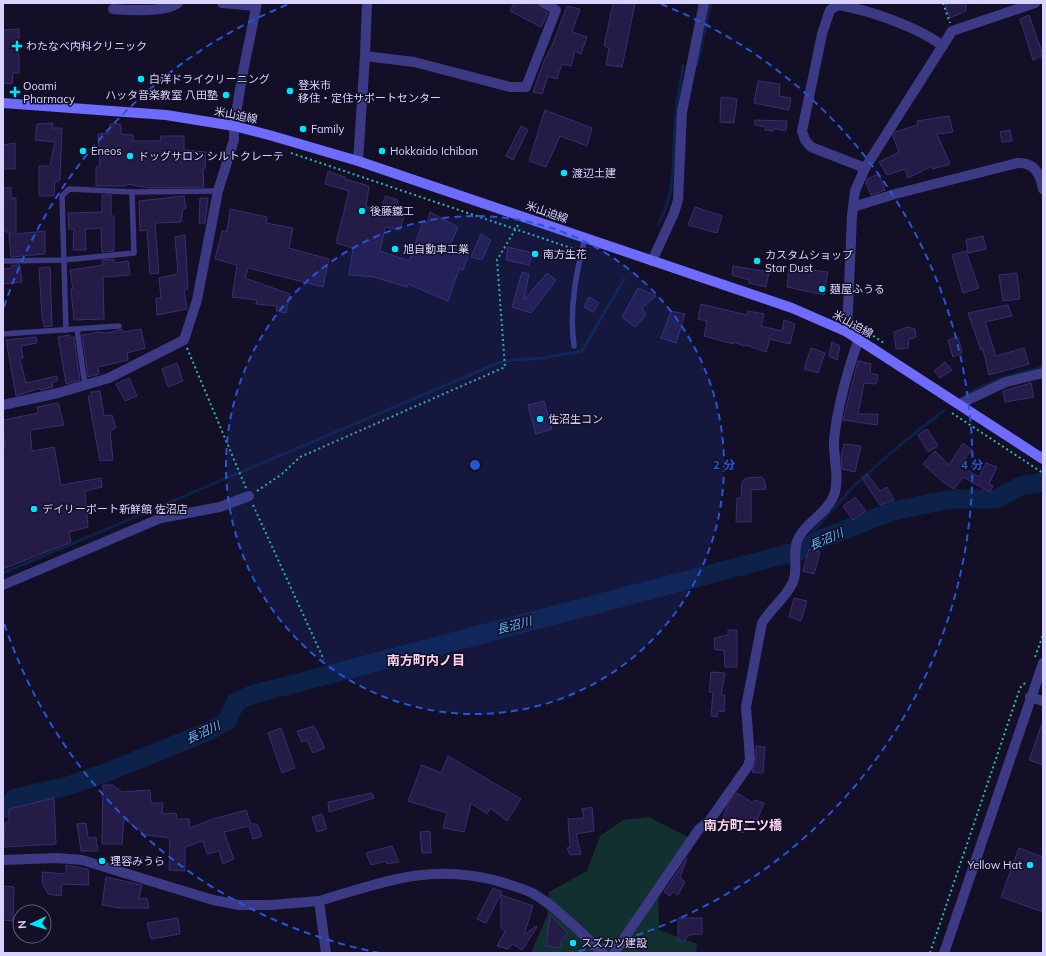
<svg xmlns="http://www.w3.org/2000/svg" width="1046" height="956" font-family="Mulish,'Noto Sans JP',sans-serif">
<rect width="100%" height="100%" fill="#130f26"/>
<!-- green -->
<path fill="#12302f" d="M 649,817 L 688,837 L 658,881 L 659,930 L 697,944 L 696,953 L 531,953 L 547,916 L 549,892 L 587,871 L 600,836 L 623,820 Z"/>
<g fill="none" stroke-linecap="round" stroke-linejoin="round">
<!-- stream -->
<g stroke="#0c2248" stroke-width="3">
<path d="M 697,65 L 711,3"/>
<path d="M 658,225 C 677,190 672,165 675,127 C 676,106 680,86 683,66"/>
<path d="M 965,394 L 999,379 L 1043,367"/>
<path d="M 802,550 L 814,530 L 854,486 L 899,446 L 943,411"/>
<path d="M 3,573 L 498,363 L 512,360 L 543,358 L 582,351 L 624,279"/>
</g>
<!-- river -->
<path stroke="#0c2248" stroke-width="19" d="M 3,809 L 15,798 L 68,786 L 105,773 L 209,731 L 227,721 L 236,702 L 251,695 L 802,550 L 819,540 L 893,511 L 952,499 L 996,499 L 1021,486 L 1043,482"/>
</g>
<!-- building -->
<g fill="#241b47" stroke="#3b2d73">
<path d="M 514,3 L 538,3 L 540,8 L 548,13 L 541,27 L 510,11 Z"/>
<path d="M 613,3 L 635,3 L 622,67 L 606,65 L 609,48 L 604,46 Z"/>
<path d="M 951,3 L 966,3 L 966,11 L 950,18 L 945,5 Z"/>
<path d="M 567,6 L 580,9 L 572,32 L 587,37 L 581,54 L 575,51 L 571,66 L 562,64 L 557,79 L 548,76 L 542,94 L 533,92 L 544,61 L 552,46 Z"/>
<path d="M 1029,15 L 1043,55 L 1033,60 L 1020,19 Z"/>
<path d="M 19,29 L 19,73 L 13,73 L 12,84 L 3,83 L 3,30 Z"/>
<path d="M 758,81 L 780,84 L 779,96 L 791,98 L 789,110 L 754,103 Z"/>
<path d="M 721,97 L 737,99 L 734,123 L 720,122 Z"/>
<path d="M 545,110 L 592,128 L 587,146 L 560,136 L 546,167 L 529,161 Z"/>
<path d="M 949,116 L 953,132 L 937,134 L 950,164 L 933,169 L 932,166 L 908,178 L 905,169 L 887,175 L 879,162 L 899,152 L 893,136 L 895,132 L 918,125 L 917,121 Z"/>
<path d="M 755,120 L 787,121 L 786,131 L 773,128 L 773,131 L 765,130 L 766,127 L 755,125 Z"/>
<path d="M 53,123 L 52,128 L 62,128 L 60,180 L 55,182 L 54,196 L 39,196 L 39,166 L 50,166 L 55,142 L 35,140 L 37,124 Z"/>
<path d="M 110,124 L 121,124 L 121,134 L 133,135 L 133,141 L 160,141 L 161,136 L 184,136 L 184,150 L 206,152 L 205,169 L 203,169 L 204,187 L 151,188 L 126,184 L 126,186 L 96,186 L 96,167 L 100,167 L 98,134 L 110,133 Z"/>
<path d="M 521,126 L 528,130 L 513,160 L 506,156 Z"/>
<path d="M 1010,130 L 1012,141 L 1002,142 L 1000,132 Z"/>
<path d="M 15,143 L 15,169 L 3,169 L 3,145 Z"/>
<path d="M 328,171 L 345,177 L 345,179 L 369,186 L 366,207 L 381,211 L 385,196 L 398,200 L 395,213 L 404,216 L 400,230 L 385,227 L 380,251 L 409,261 L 423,222 L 427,223 L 430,212 L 458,227 L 449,247 L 469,254 L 463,270 L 459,269 L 448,301 L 408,284 L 407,287 L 374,277 L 349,275 L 353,248 L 336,243 L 349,191 L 325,184 Z"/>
<path d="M 879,174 L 885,190 L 871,195 L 866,183 L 867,179 Z"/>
<path d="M 11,187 L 11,198 L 16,198 L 16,234 L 45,231 L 45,254 L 11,257 L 9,235 L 11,234 L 3,230 L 3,188 Z"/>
<path d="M 102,195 L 111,195 L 111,216 L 114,216 L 114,251 L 102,252 L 101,228 L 85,229 L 86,250 L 73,250 L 74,229 L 69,229 L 68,213 L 102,212 Z"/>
<path d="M 184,196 L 186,208 L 183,209 L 181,222 L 155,223 L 159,273 L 150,274 L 147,230 L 140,231 L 139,201 Z"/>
<path d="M 200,198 L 208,198 L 205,223 L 199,223 Z"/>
<path d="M 695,207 L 722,216 L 717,233 L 688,225 Z"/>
<path d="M 230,209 L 267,217 L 266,223 L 293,228 L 289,248 L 329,259 L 323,287 L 248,268 L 245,278 L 290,294 L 286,313 L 276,311 L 277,306 L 256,304 L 257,300 L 232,297 L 237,265 L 215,259 L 222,231 L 226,232 L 228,226 Z"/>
<path d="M 481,234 L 491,240 L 482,260 L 471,257 Z"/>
<path d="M 185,235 L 188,289 L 184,290 L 187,309 L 157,315 L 156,298 L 161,298 L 159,278 L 178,274 L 175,237 Z"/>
<path d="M 983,236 L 986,249 L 968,253 L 966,240 Z"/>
<path d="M 508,247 L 533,253 L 529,265 L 506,260 Z"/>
<path d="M 966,251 L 979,288 L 963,293 L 952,255 Z"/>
<path d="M 114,259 L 114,263 L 128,261 L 130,275 L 104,277 L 103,278 L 104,319 L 74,320 L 71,289 L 73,289 L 70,270 L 103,265 L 102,260 Z"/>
<path d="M 12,265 L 20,265 L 22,282 L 3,284 L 3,269 L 12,268 Z"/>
<path d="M 733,266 L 769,272 L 766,287 L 749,283 L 749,280 L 732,275 Z"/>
<path d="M 50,267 L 52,326 L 44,327 L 42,316 L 39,268 Z"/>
<path d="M 789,267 L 828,272 L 824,295 L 787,287 Z"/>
<path d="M 522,272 L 529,274 L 524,300 L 547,273 L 556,280 L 531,313 L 512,307 Z"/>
<path d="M 1017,273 L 1020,299 L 1003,301 L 999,275 Z"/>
<path d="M 638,288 L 656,296 L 642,308 L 646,315 L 635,327 L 622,317 Z"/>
<path d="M 589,297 L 599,303 L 593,312 L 584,307 Z"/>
<path d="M 701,304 L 747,315 L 748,311 L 764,314 L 761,326 L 782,331 L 784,320 L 795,324 L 790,344 L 770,339 L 766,352 L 746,345 L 745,346 L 733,342 L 733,344 L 704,336 L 707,321 L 698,319 Z"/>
<path d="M 1008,305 L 1012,316 L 985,322 L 996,356 L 1024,348 L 1029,364 L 989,375 L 983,349 L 981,350 L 968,313 Z"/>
<path d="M 671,311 L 685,314 L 676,343 L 661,338 Z"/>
<path d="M 908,327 L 915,329 L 916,337 L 909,339 L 908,348 L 896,349 L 894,332 Z"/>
<path d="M 122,329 L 123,332 L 141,329 L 145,348 L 127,353 L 128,360 L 98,367 L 99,374 L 88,377 L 82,335 L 99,332 L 108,333 Z"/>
<path d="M 70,335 L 70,338 L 74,337 L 80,380 L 66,384 L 58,337 Z"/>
<path d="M 36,337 L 37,343 L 21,346 L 23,358 L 20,359 L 26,383 L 57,376 L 58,380 L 52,383 L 53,387 L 40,390 L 40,388 L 16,396 L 6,340 Z"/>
<path d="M 958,337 L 962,353 L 953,357 L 948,340 Z"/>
<path d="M 832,342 L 840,346 L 837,360 L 829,356 Z"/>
<path d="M 811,348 L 825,353 L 818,373 L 804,369 Z"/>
<path d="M 858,361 L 871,364 L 870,373 L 878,375 L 876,384 L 864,383 L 858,414 L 878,414 L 877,425 L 843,420 Z"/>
<path d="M 945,362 L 952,370 L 940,378 L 934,371 Z"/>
<path d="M 177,363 L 183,381 L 168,387 L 162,369 Z"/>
<path d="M 129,378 L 137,396 L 125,401 L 116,384 Z"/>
<path d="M 1031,383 L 1034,397 L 1005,402 L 1003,391 Z"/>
<path d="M 100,391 L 104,416 L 112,415 L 116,428 L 110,431 L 113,460 L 100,461 L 88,396 L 92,396 L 91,392 Z"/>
<path d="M 544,401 L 552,429 L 536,434 L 528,405 Z"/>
<path d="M 58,403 L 64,425 L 30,430 L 32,451 L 54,447 L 61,485 L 101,478 L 102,487 L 85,491 L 88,527 L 69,532 L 71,542 L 3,569 L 3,449 L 5,448 L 3,420 L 38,413 L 37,407 Z"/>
<path d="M 927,429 L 938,446 L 928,452 L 918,435 Z"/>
<path d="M 963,443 L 972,450 L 960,465 L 979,477 L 986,463 L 997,467 L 989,484 L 993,486 L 990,492 L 963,477 L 954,489 L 943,482 L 923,464 L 935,451 L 949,465 Z"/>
<path d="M 844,444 L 861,446 L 855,472 L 842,469 L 841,457 Z"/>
<path d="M 867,474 L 880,491 L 887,487 L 894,500 L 880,505 L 862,478 Z"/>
<path d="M 762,477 L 765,482 L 766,489 L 751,490 L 751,522 L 736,522 L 737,498 L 741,498 L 742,482 L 746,478 Z"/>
<path d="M 855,497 L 866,511 L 853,520 L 843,506 Z"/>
<path d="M 809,549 L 820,552 L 814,574 L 803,571 Z"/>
<path d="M 794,598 L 807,601 L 801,621 L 789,617 Z"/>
<path d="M 728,630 L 737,630 L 737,667 L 725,667 L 724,650 L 715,650 L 714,638 L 728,635 Z"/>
<path d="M 711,672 L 725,673 L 721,695 L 725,695 L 724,712 L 718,711 L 717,717 L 711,716 L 713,692 L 709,692 Z"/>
<path d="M 1042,724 L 1043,724 L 1043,765 L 1029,760 Z"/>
<path d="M 314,726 L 325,748 L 313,753 L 307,740 L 302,742 L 297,731 Z"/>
<path d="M 281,728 L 295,768 L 282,773 L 268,733 Z"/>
<path d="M 756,746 L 765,747 L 763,773 L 752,772 L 756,761 Z"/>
<path d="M 448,756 L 521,799 L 507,821 L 490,808 L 487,814 L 471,803 L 464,832 L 443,828 L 447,813 L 408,801 L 422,765 L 441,773 Z"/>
<path d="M 103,785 L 113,785 L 122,792 L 150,790 L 151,803 L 163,803 L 162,814 L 176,813 L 177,819 L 189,819 L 190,828 L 213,819 L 246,810 L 251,824 L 257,824 L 262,836 L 253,839 L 249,826 L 224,832 L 234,859 L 223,864 L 219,851 L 207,854 L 203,841 L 185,847 L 185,871 L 169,870 L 170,838 L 146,835 L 124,819 L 122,844 L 102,844 Z"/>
<path d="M 372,793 L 374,798 L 329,812 L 328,802 Z"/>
<path d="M 737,793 L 753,803 L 754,800 L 764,803 L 757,820 L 751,817 L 743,833 L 721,822 L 728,805 Z"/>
<path d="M 54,798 L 56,844 L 4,847 L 5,822 L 9,822 L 9,809 Z"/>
<path d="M 592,807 L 594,831 L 576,834 L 581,854 L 570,855 L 567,848 L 570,847 L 568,819 L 584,818 L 582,809 Z"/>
<path d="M 322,814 L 327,829 L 317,832 L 312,817 Z"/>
<path d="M 86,823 L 88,838 L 96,837 L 98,851 L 81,851 L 77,824 Z"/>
<path d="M 430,831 L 431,853 L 422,853 L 420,832 Z"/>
<path d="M 392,846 L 399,862 L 387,864 L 386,861 L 371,865 L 366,853 Z"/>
<path d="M 1019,848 L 1043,857 L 1043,912 L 1001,897 Z"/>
<path d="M 687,858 L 680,878 L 685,882 L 678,895 L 673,892 L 670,896 L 664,892 Z"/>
<path d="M 66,865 L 88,869 L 89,885 L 62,884 L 61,896 L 48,894 L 43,885 L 42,872 L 66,874 Z"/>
<path d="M 106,877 L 142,885 L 139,899 L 147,898 L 149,908 L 119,908 L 102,905 Z"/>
<path d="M 3,886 L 14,887 L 13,921 L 3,920 Z"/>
<path d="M 493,888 L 502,892 L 486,923 L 477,919 Z"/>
<path d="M 501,895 L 533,906 L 524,935 L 536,926 L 537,927 L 522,950 L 513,944 L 508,949 L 497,946 L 505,931 L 501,928 Z"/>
<path d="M 550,915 L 568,933 L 561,941 L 561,948 L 546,946 Z"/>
<path d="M 178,918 L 180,934 L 151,939 L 147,923 Z"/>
<path d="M 678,918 L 702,918 L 702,934 L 689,935 L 683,942 L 678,939 Z"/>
</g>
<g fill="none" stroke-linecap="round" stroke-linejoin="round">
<!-- path -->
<g stroke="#2fb8b0" stroke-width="2" stroke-dasharray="2 3" stroke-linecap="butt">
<path d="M 943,3 L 950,23"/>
<path d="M 291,153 L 574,249"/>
<path d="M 869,333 L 884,343"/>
<path d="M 187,348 L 246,488"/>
<path d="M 952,413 L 1043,473"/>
<path d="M 257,491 L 282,474 L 300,457 L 505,367 L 497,260 L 518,225"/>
<path d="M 253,505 L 324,660"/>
<path d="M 1035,657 L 1043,635"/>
<path d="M 930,953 L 1020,688 L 1026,682"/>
</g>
<!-- service -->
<g stroke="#3d3a85" stroke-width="5.5">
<path d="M 3,261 L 64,260 L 134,253 L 132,192"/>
<path d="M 77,329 L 85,385"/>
<path d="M 66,330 L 62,196 L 69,189 L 132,192 L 218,191"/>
<path d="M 3,334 L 119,326"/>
<path d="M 574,346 C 569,310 576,273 585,238"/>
</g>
<!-- minor -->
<g stroke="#3d3a85" stroke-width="10">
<path d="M 222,3 L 256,6"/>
<path d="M 113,9 C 129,10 166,13 178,3"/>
<path d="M 365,56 L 414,62 L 510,87 L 526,87 L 556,10 L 544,3"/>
<path d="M 358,161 L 365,56 L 367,3"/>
<path d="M 865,168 L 811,147 L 805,140 L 802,131 L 822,34 L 830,10 L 838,5 C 869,10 918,27 943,46"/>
<path d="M 853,207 L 895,194 L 1017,163 C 1034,162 1040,173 1043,189"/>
<path d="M 652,261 L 674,213 L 678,200 L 682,112 L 704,3"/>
<path d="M 847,332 L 852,216 L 855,191 L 865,168 L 952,31 L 1035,3"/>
<path d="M 959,404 L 1006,382 L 1043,373"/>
<path d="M 3,405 L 58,393 L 109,378 L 184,340 L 197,300 L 218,191 L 234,140 L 234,126 L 242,77 L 257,3"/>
<path d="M 3,585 L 161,518 L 220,507 L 249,496"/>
<path d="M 1030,697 L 1043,701"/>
<path d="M 3,860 L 57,858 L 82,860 L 213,900 L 239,905 L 270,905 L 319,901"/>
<path d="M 326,953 L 319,901 C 380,883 429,863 494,880 C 507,884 521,887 534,894 C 559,909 581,933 603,953"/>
<path d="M 614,953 L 699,829 L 710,820 L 748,766 L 750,759 L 746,707 L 762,623 C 771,608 786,598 793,582 C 799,567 791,551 799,537 C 808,521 827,513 834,495 C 840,478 833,458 834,440 C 837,409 848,368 859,339"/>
</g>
<!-- tertiary -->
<path stroke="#3d3a85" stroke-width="10" d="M 944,953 L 1043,663"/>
<!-- secondary -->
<path stroke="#6f6bff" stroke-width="10" d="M 3,103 L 166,115 L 234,126 L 269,135 L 358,161 L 792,308 L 847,332 L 1043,459"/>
</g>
<!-- distance rings -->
<circle cx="475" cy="465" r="249" fill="#2655da" fill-opacity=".12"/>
<g fill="none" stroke="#2655da" stroke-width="2" stroke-dasharray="7 5">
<circle cx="475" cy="465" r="249"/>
<path d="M380 953A497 497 0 0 1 4 623M4 307A497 497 0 0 1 289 4M661 4A497 497 0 0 1 570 953"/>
</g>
<!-- markers -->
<g fill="#00e5ff" stroke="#130f26" stroke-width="1.5">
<path d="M15 40h4v4h4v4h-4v4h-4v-4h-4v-4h4z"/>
<circle cx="141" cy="79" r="4"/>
<circle cx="290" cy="91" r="4"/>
<path d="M13 86h4v4h4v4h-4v4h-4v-4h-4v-4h4z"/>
<circle cx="226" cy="95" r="4"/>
<circle cx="303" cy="129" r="4"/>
<circle cx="83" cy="151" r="4"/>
<circle cx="382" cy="151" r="4"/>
<circle cx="130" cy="156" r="4"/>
<circle cx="564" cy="173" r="4"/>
<circle cx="362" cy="211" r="4"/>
<circle cx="395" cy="249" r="4"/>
<circle cx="535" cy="254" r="4"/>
<circle cx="757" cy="261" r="4"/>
<circle cx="822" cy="289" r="4"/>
<circle cx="540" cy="419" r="4"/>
<circle cx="34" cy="509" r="4"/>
<circle cx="102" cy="861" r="4"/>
<circle cx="1030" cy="865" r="4"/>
<circle cx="573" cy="943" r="4"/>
</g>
<g text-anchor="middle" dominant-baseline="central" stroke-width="3" stroke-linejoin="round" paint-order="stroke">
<!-- poi labels -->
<g font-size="11" fill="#d9d4ff" stroke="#130f26" text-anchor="start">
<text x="26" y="46">わたなべ内科クリニック</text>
<text x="149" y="79">白洋ドライクリーニング</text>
<text x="298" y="85">登米市<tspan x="298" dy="13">移住・定住サポートセンター</tspan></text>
<text x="23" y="86">Ooami<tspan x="23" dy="13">Pharmacy</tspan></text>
<text x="218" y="95" text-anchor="end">ハッタ音楽教室 八田塾</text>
<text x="311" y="129">Family</text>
<text x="91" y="151">Eneos</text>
<text x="390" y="151">Hokkaido Ichiban</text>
<text x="138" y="156">ドッグサロン シルトクレーテ</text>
<text x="572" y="173">渡辺土建</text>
<text x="370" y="211">後藤鐵工</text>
<text x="403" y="249">旭自動車工業</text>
<text x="543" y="254">南方生花</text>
<text x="765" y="255">カスタムショップ<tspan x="765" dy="13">Star Dust</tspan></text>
<text x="830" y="289">麺屋ふうる</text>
<text x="548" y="419">佐沼生コン</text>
<text x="42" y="509">デイリーポート新鮮館 佐沼店</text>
<text x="110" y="861">理容みうら</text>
<text x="1022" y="865" text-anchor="end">Yellow Hat</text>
<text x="581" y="943">スズカツ建設</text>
</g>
<!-- street labels -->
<g font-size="11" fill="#d9d4ff" stroke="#130f26">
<text transform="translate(236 115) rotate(11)">米山迫線</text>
<text transform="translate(547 212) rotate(19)">米山迫線</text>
<text transform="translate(853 324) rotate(29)">米山迫線</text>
</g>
<!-- water labels -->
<g font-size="12" font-style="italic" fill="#62b6ff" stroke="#130f26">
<text transform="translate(826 539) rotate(-24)">長沼川</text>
<text transform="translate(514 625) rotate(-15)">長沼川</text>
<text transform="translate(203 732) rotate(-25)">長沼川</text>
</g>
<!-- quarter labels -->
<g font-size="13" font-weight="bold" fill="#ffd6f0" stroke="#130f26">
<text x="426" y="660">南方町内ノ目</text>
<text x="743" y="825">南方町二ツ橋</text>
</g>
</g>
<circle cx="475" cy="465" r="6" fill="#2655da" stroke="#130f26" stroke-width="2"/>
<g font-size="12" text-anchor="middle" font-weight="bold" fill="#2655da" stroke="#130f26" stroke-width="3" stroke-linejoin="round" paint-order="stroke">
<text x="724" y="469">2 分</text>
<text x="972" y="469">4 分</text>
</g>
<!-- border -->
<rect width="1046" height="956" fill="none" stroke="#d9d4ff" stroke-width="8"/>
<!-- north arrow -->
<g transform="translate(32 924) rotate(266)"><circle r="19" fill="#130f26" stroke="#625e7d"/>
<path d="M0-3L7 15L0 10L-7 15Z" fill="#00e5ff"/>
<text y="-6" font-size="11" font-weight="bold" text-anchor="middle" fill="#d9d4ff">N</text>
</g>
</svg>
